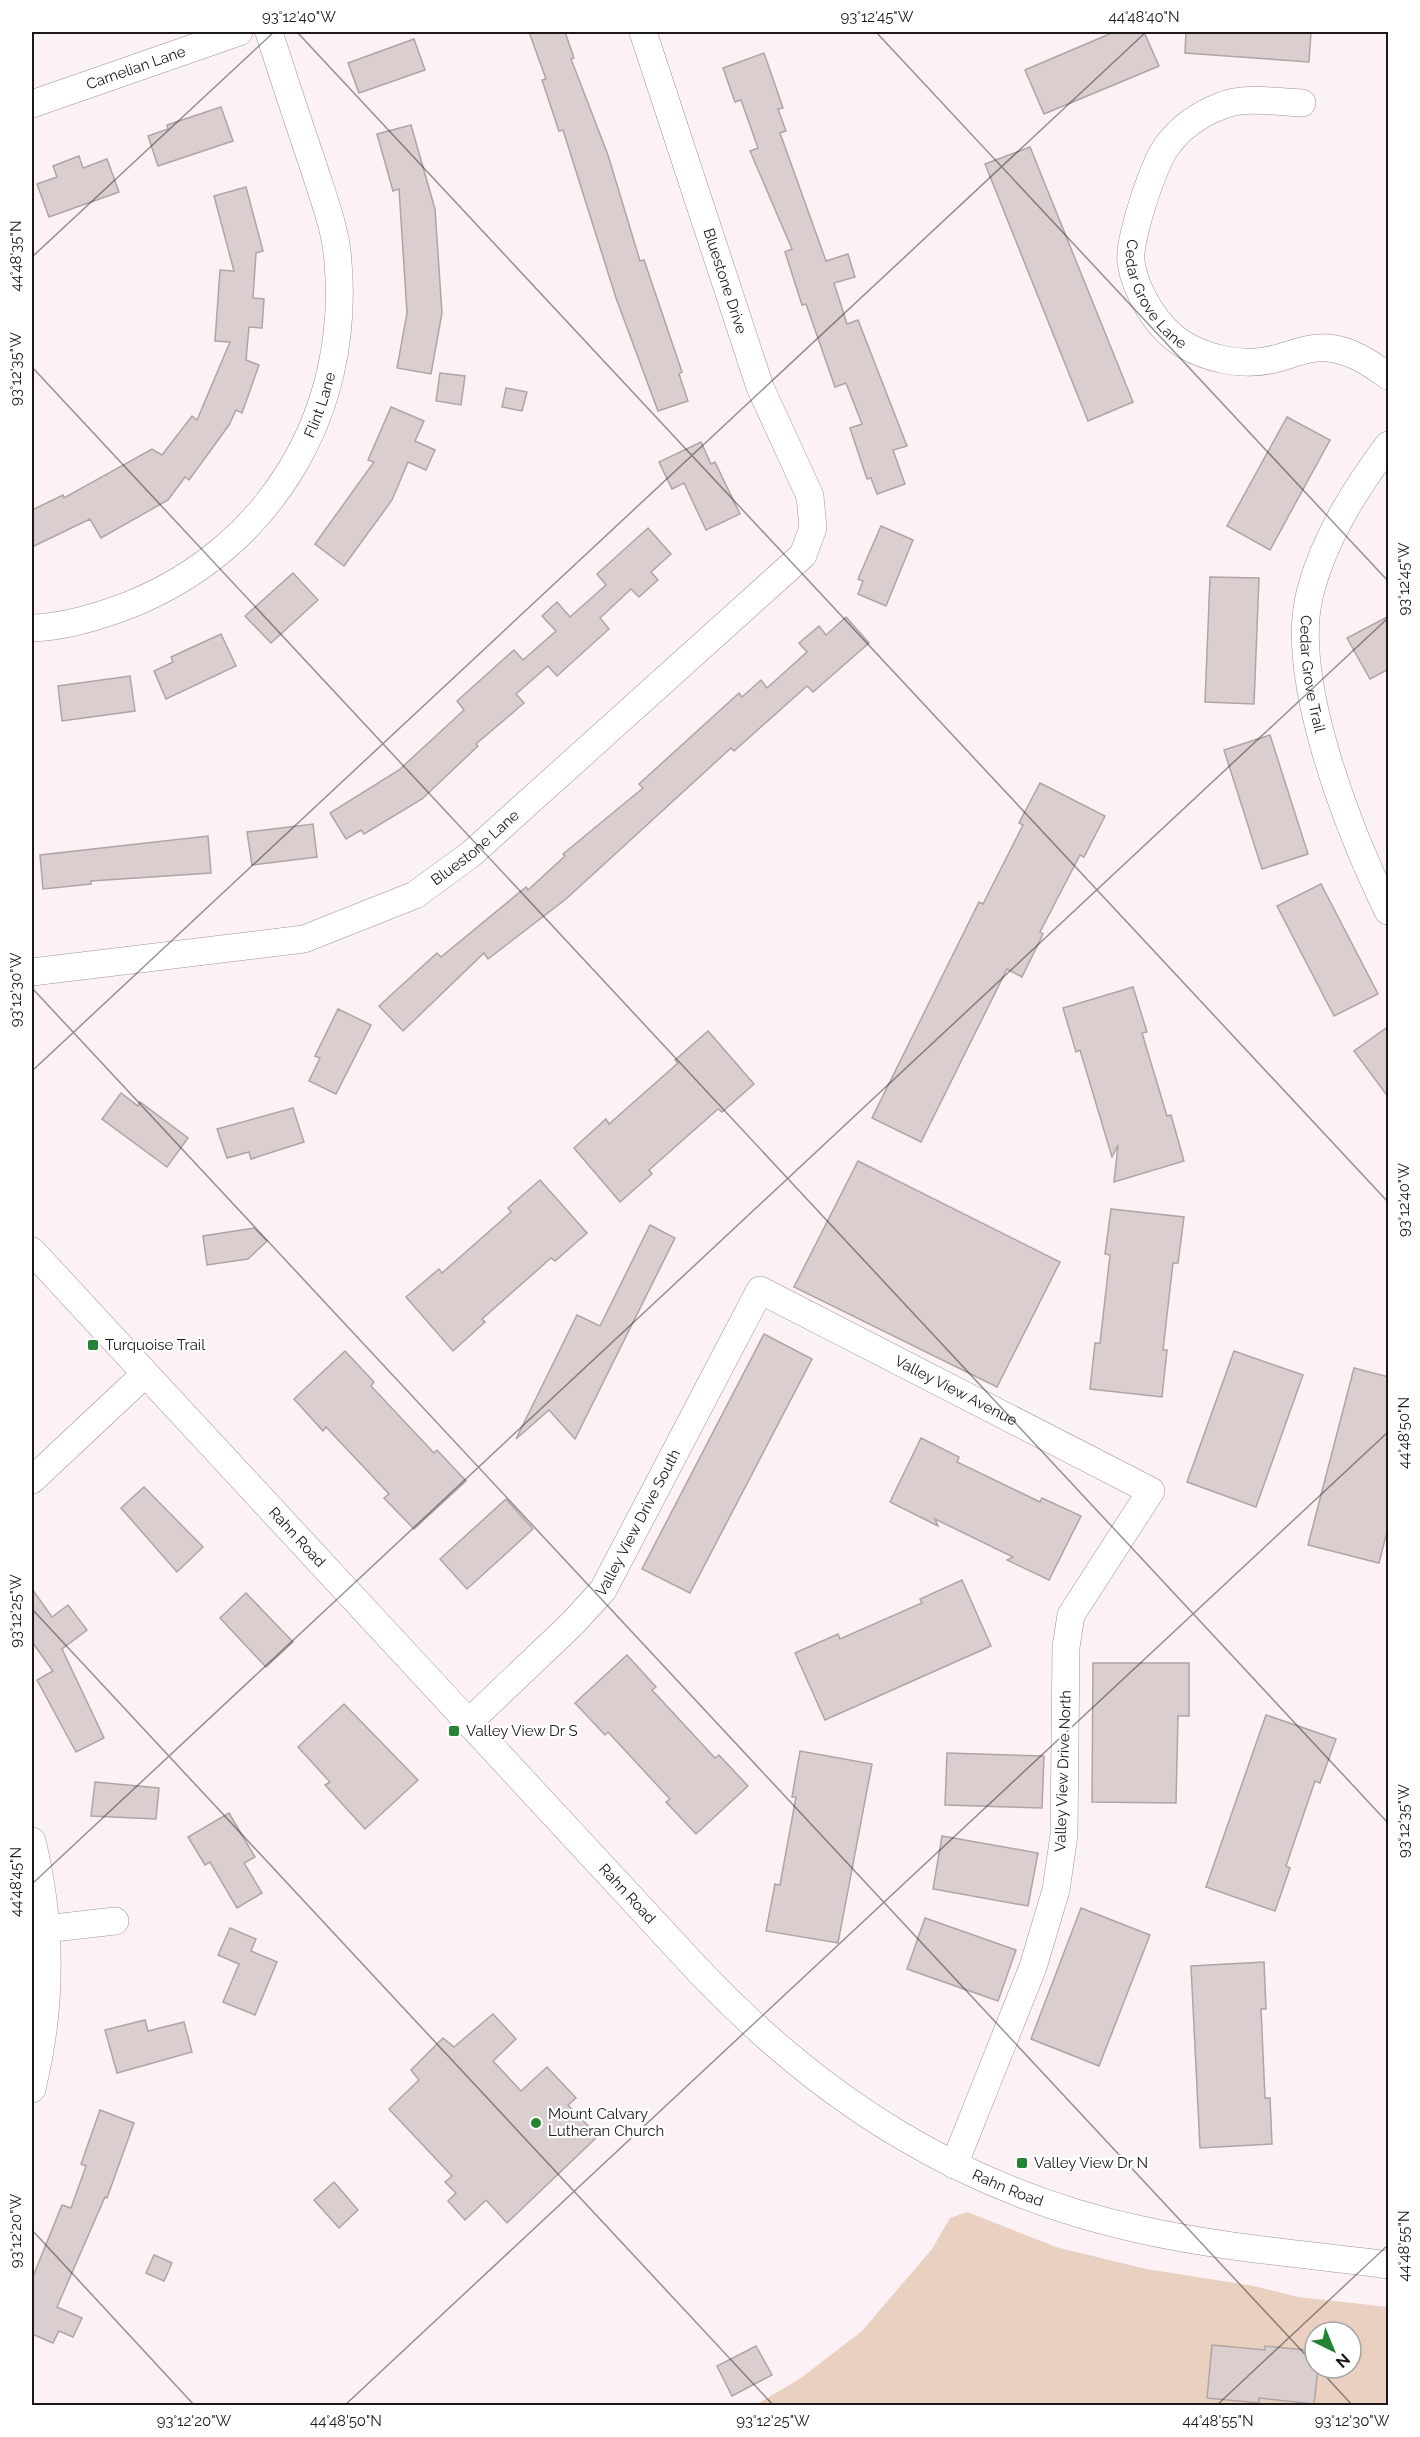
<svg xmlns="http://www.w3.org/2000/svg" width="1420" height="2437" font-family="Raleway,sans-serif">
<rect width="100%" height="100%" fill="#fcf1f5"/>
<!-- green -->
<path fill="#e9d0c0" fill-rule="evenodd" d="M 967,2212 L 1056,2247 L 1146,2269 L 1254,2286 L 1298,2297 L 1388,2307 L 1388,2405 L 754,2406 L 801,2378 L 862,2331 L 932,2249 L 950,2218 ZM 1315,2332 L 1351,2332 L 1351,2368 L 1315,2368 Z"/>
<!-- building -->
<g fill="#dacfce" stroke="#afa5a4" stroke-width="1.5">
<path d="M 529,32 L 565,32 L 574,58 L 571,59 L 608,155 L 640,261 L 644,260 L 682,372 L 679,374 L 688,401 L 658,411 L 616,298 L 563,130 L 559,131 L 542,80 L 546,79 Z"/>
<path d="M 1114,32 L 1144,32 L 1159,66 L 1044,114 L 1025,70 Z"/>
<path d="M 1186,32 L 1311,32 L 1309,62 L 1185,53 Z"/>
<path d="M 414,39 L 425,70 L 359,93 L 348,63 Z"/>
<path d="M 764,53 L 783,108 L 778,109 L 786,131 L 780,133 L 826,261 L 848,254 L 855,277 L 834,283 L 847,324 L 858,320 L 907,446 L 893,450 L 905,484 L 877,494 L 871,478 L 867,479 L 850,428 L 862,424 L 846,383 L 835,387 L 806,304 L 802,305 L 785,252 L 792,249 L 750,151 L 758,148 L 741,100 L 735,102 L 723,68 Z"/>
<path d="M 221,107 L 233,141 L 158,166 L 148,136 L 168,129 L 167,125 Z"/>
<path d="M 411,125 L 435,209 L 442,313 L 431,374 L 397,368 L 407,313 L 399,189 L 393,191 L 377,134 Z"/>
<path d="M 1030,147 L 1133,402 L 1088,421 L 985,164 Z"/>
<path d="M 79,156 L 83,168 L 107,159 L 119,192 L 49,217 L 37,184 L 57,177 L 53,166 Z"/>
<path d="M 246,187 L 263,251 L 256,253 L 253,298 L 264,299 L 262,328 L 249,327 L 246,360 L 259,365 L 242,413 L 236,410 L 229,425 L 189,480 L 185,477 L 168,500 L 101,538 L 90,519 L 32,547 L 32,510 L 63,495 L 64,498 L 152,449 L 162,455 L 192,416 L 197,420 L 230,342 L 215,341 L 220,270 L 234,271 L 214,196 Z"/>
<path d="M 440,373 L 465,376 L 461,405 L 436,401 Z"/>
<path d="M 506,388 L 527,392 L 522,411 L 502,407 Z"/>
<path d="M 391,407 L 424,421 L 415,441 L 435,450 L 426,470 L 408,462 L 392,500 L 344,566 L 315,544 L 374,462 L 368,460 Z"/>
<path d="M 1287,417 L 1330,440 L 1270,550 L 1227,526 Z"/>
<path d="M 701,442 L 711,464 L 715,462 L 740,514 L 706,530 L 684,483 L 672,489 L 659,462 Z"/>
<path d="M 881,526 L 913,540 L 886,606 L 858,594 L 863,581 L 858,579 Z"/>
<path d="M 648,528 L 671,554 L 651,572 L 658,580 L 639,597 L 631,589 L 600,618 L 609,629 L 557,676 L 548,666 L 516,694 L 524,703 L 476,744 L 478,746 L 422,799 L 364,834 L 361,830 L 346,839 L 330,813 L 399,770 L 464,710 L 457,701 L 514,650 L 523,660 L 556,631 L 542,616 L 557,602 L 570,617 L 606,585 L 597,574 Z"/>
<path d="M 293,573 L 318,600 L 271,643 L 245,616 Z"/>
<path d="M 1210,577 L 1259,578 L 1254,704 L 1205,702 Z"/>
<path d="M 1389,616 L 1389,669 L 1370,679 L 1347,638 Z"/>
<path d="M 846,617 L 869,643 L 813,692 L 807,686 L 734,751 L 731,748 L 566,899 L 488,959 L 484,953 L 403,1031 L 379,1006 L 437,953 L 441,957 L 526,887 L 528,890 L 565,856 L 563,854 L 643,788 L 639,784 L 739,693 L 742,697 L 761,680 L 767,688 L 807,652 L 799,643 L 819,626 L 826,635 Z"/>
<path d="M 221,634 L 236,666 L 166,699 L 154,671 L 173,662 L 171,657 Z"/>
<path d="M 130,676 L 135,711 L 62,721 L 58,686 Z"/>
<path d="M 1270,735 L 1308,854 L 1262,869 L 1224,750 Z"/>
<path d="M 1040,783 L 1105,816 L 1084,857 L 1080,855 L 1040,932 L 1043,934 L 1022,977 L 1007,969 L 921,1142 L 872,1118 L 979,902 L 983,904 L 1023,825 L 1019,823 Z"/>
<path d="M 313,824 L 317,857 L 252,865 L 247,832 Z"/>
<path d="M 208,836 L 211,873 L 91,881 L 91,884 L 43,889 L 40,855 Z"/>
<path d="M 1321,884 L 1378,994 L 1334,1016 L 1277,906 Z"/>
<path d="M 1133,987 L 1147,1032 L 1142,1033 L 1167,1116 L 1171,1115 L 1184,1161 L 1114,1182 L 1118,1145 L 1112,1157 L 1080,1050 L 1076,1052 L 1063,1008 Z"/>
<path d="M 338,1009 L 371,1025 L 336,1094 L 309,1081 L 320,1058 L 315,1056 Z"/>
<path d="M 1389,1026 L 1389,1098 L 1354,1051 Z"/>
<path d="M 708,1031 L 754,1084 L 722,1112 L 718,1109 L 649,1170 L 652,1174 L 620,1202 L 574,1148 L 606,1119 L 609,1124 L 678,1063 L 675,1060 Z"/>
<path d="M 121,1093 L 138,1106 L 140,1102 L 188,1138 L 167,1167 L 102,1119 Z"/>
<path d="M 293,1108 L 304,1142 L 251,1159 L 249,1152 L 227,1158 L 217,1129 Z"/>
<path d="M 858,1161 L 1060,1262 L 997,1387 L 794,1287 Z"/>
<path d="M 540,1180 L 587,1233 L 555,1261 L 551,1258 L 482,1319 L 485,1322 L 453,1351 L 406,1297 L 439,1269 L 442,1273 L 511,1212 L 508,1208 Z"/>
<path d="M 1111,1209 L 1184,1217 L 1178,1263 L 1173,1263 L 1163,1350 L 1167,1350 L 1162,1397 L 1090,1389 L 1095,1343 L 1100,1343 L 1110,1255 L 1105,1254 Z"/>
<path d="M 650,1225 L 675,1238 L 575,1439 L 549,1410 L 516,1439 L 577,1315 L 600,1326 Z"/>
<path d="M 254,1228 L 267,1241 L 248,1259 L 207,1265 L 203,1236 Z"/>
<path d="M 764,1334 L 812,1359 L 690,1593 L 642,1569 Z"/>
<path d="M 345,1351 L 374,1382 L 371,1386 L 434,1453 L 437,1450 L 466,1481 L 414,1529 L 384,1498 L 389,1494 L 326,1427 L 323,1431 L 294,1399 Z"/>
<path d="M 1234,1351 L 1303,1375 L 1256,1507 L 1187,1482 Z"/>
<path d="M 1354,1368 L 1389,1377 L 1389,1524 L 1379,1563 L 1308,1545 Z"/>
<path d="M 921,1438 L 959,1457 L 957,1462 L 1040,1502 L 1042,1498 L 1081,1516 L 1049,1580 L 1007,1560 L 1013,1557 L 935,1519 L 938,1526 L 890,1502 Z"/>
<path d="M 144,1487 L 203,1547 L 177,1572 L 121,1508 Z"/>
<path d="M 506,1499 L 533,1529 L 467,1589 L 440,1559 Z"/>
<path d="M 962,1580 L 991,1646 L 825,1720 L 795,1653 L 838,1634 L 840,1639 L 922,1603 L 920,1599 Z"/>
<path d="M 32,1589 L 52,1617 L 68,1605 L 87,1630 L 62,1649 L 104,1738 L 76,1752 L 37,1680 L 53,1671 L 32,1642 Z"/>
<path d="M 246,1593 L 293,1642 L 266,1667 L 220,1618 Z"/>
<path d="M 627,1655 L 656,1687 L 652,1690 L 715,1758 L 719,1755 L 748,1786 L 696,1834 L 666,1802 L 670,1799 L 608,1732 L 605,1735 L 575,1703 Z"/>
<path d="M 1093,1663 L 1189,1663 L 1189,1716 L 1178,1716 L 1176,1803 L 1092,1802 Z"/>
<path d="M 344,1704 L 418,1780 L 365,1829 L 325,1785 L 330,1782 L 298,1747 Z"/>
<path d="M 1266,1715 L 1336,1739 L 1320,1783 L 1315,1781 L 1286,1866 L 1290,1868 L 1275,1911 L 1206,1887 Z"/>
<path d="M 800,1751 L 872,1764 L 838,1943 L 766,1931 L 775,1884 L 780,1885 L 796,1797 L 792,1797 Z"/>
<path d="M 947,1753 L 1044,1756 L 1042,1808 L 945,1805 Z"/>
<path d="M 95,1782 L 159,1788 L 156,1819 L 91,1816 Z"/>
<path d="M 229,1813 L 255,1857 L 244,1863 L 262,1893 L 237,1908 L 210,1862 L 205,1865 L 188,1837 Z"/>
<path d="M 942,1836 L 1038,1853 L 1028,1906 L 933,1889 Z"/>
<path d="M 1081,1908 L 1150,1935 L 1099,2066 L 1031,2039 Z"/>
<path d="M 925,1918 L 1016,1950 L 998,2001 L 907,1969 Z"/>
<path d="M 230,1928 L 256,1939 L 251,1951 L 277,1962 L 255,2015 L 223,2002 L 239,1964 L 218,1955 Z"/>
<path d="M 1264,1962 L 1266,2009 L 1261,2009 L 1265,2098 L 1270,2098 L 1272,2144 L 1200,2148 L 1191,1966 Z"/>
<path d="M 493,2014 L 516,2039 L 493,2061 L 521,2091 L 547,2067 L 576,2098 L 568,2105 L 598,2136 L 507,2223 L 486,2200 L 465,2220 L 448,2201 L 456,2193 L 445,2182 L 452,2176 L 389,2109 L 419,2080 L 411,2070 L 443,2038 L 454,2047 Z"/>
<path d="M 145,2020 L 148,2031 L 184,2022 L 192,2052 L 117,2073 L 105,2030 Z"/>
<path d="M 100,2110 L 134,2123 L 107,2198 L 105,2197 L 57,2307 L 82,2318 L 73,2337 L 59,2331 L 53,2343 L 32,2334 L 32,2279 L 62,2205 L 71,2208 L 86,2166 L 81,2164 Z"/>
<path d="M 334,2182 L 358,2210 L 339,2228 L 314,2200 Z"/>
<path d="M 154,2255 L 172,2263 L 164,2281 L 146,2273 Z"/>
<path d="M 1212,2345 L 1265,2350 L 1265,2346 L 1315,2351 L 1315,2368 L 1318,2368 L 1314,2404 L 1259,2398 L 1259,2403 L 1207,2398 Z"/>
<path d="M 756,2346 L 772,2375 L 732,2396 L 717,2366 Z"/>
</g>
<g fill="none" stroke-linecap="round" stroke-linejoin="round">
<defs>
<g id="minor">
<path id="s1" d="M 1302,103 C 1276,102 1245,96 1221,106 C 1200,114 1180,128 1167,146 C 1154,162 1128,241 1131,262 C 1135,291 1157,328 1183,344 C 1208,359 1241,366 1270,360 C 1289,356 1308,346 1328,348 C 1351,350 1370,363 1388,376"/>
<path id="s2" d="M 32,104 L 239,32"/>
<path id="s3" d="M 1388,445 C 1355,490 1324,538 1310,593 C 1288,679 1350,833 1388,911"/>
<path id="s4" d="M 32,628 C 64,627 98,617 129,605 C 270,549 351,413 338,262 C 336,229 323,197 313,165 C 298,121 283,76 269,32"/>
<path id="s5" d="M 32,972 L 304,939 L 415,895 L 471,854 L 803,555 L 813,528 L 810,496 L 760,387 L 643,32"/>
<path id="s6" d="M 32,1251 L 699,1971 C 822,2101 965,2192 1142,2230 C 1223,2248 1306,2254 1388,2265"/>
<path d="M 32,1480 L 145,1374"/>
<path id="s7" d="M 469,1722 L 573,1623 L 603,1590 L 760,1290 L 1151,1491 L 1071,1615 L 1066,1647 L 1064,1835 L 1056,1890 L 1033,1967 L 954,2165"/>
<path d="M 32,1841 C 52,1923 52,2008 32,2089"/>
<path d="M 45,1929 L 115,1921"/>
</g>
</defs>
<!-- minor casing -->
<use href="#minor" stroke="#9e9497" stroke-width="28"/>
<!-- minor -->
<use href="#minor" stroke="#fff" stroke-width="27"/>
</g>
<!-- ticks -->
<path fill="none" stroke="#1c1819" stroke-width="1.5" stroke-opacity="0.45" d="M 297,32 L 1388,1202M 876,32 L 1388,581M 32,257 L 274,32M 32,367 L 1388,1823M 32,988 L 1315,2365M 32,1071 L 1146,32M 32,1609 L 774,2406M 32,1884 L 1388,618M 32,2230 L 195,2406M 1318,2368 L 1353,2406M 344,2406 L 1388,1432M 1216,2406 L 1388,2245"/>
<!-- markers -->
<g fill="#258336" stroke="#fff" stroke-width="2">
<rect x="87" y="1339" width="12" height="12" rx="3"/>
<rect x="448" y="1725" width="12" height="12" rx="3"/>
<circle cx="536" cy="2123" r="6"/>
<rect x="1016" y="2157" width="12" height="12" rx="3"/>
</g>
<g text-anchor="middle" dominant-baseline="central" stroke-width="4.5" stroke-linejoin="round" paint-order="stroke">
<!-- street labels -->
<g font-size="15" fill="#1c1819" stroke="#fff">
<text stroke="none"><textPath href="#s2" startOffset="110">Carnelian Lane</textPath></text>
<text transform="translate(725 281) rotate(72)">Bluestone Drive</text>
<text stroke="none"><textPath href="#s1" startOffset="312">Cedar Grove Lane</textPath></text>
<text stroke="none"><textPath href="#s4" startOffset="386">Flint Lane</textPath></text>
<text stroke="none"><textPath href="#s3" startOffset="250">Cedar Grove Trail</textPath></text>
<text stroke="none"><textPath href="#s5" startOffset="470">Bluestone Lane</textPath></text>
<text stroke="none"><textPath href="#s7" startOffset="747">Valley View Avenue</textPath></text>
<text stroke="none"><textPath href="#s7" startOffset="264">Valley View Drive South</textPath></text>
<text stroke="none"><textPath href="#s6" startOffset="390">Rahn Road</textPath></text>
<text transform="translate(1063 1771) rotate(-88)">Valley View Drive North</text>
<text stroke="none"><textPath href="#s6" startOffset="876">Rahn Road</textPath></text>
<text stroke="none"><textPath href="#s6" startOffset="1362">Rahn Road</textPath></text>
</g>
<!-- poi labels -->
<g font-size="15" fill="#1c1819" stroke="#fff" text-anchor="start">
<text x="105" y="1345">Turquoise Trail</text>
<text x="466" y="1731">Valley View Dr S</text>
<text x="548" y="2114">Mount Calvary<tspan x="548" dy="17">Lutheran Church</tspan></text>
<text x="1034" y="2163">Valley View Dr N</text>
</g>
</g>
<!-- border -->
<rect width="1420" height="2437" fill="none" stroke="#ffffff" stroke-width="66"/>
<!-- north arrow -->
<g transform="translate(1333 2350) rotate(137)"><circle r="28" fill="#ffffff" stroke="#a4a3a3" stroke-width="1.5"/>
<path d="M0-4.5L10 22L0 15L-10 22Z" fill="#258336"/>
<text y="-9" font-size="16" font-weight="bold" text-anchor="middle" fill="#1c1819">N</text>
</g>
<rect x="33" y="33" width="1354" height="2371" fill="none" stroke="#1c1819" stroke-width="2"/>
<g font-size="15" text-anchor="middle" fill="#1c1819">
<text x="299" y="22">93°12'40"W</text>
<text x="877" y="22">93°12'45"W</text>
<text x="1144" y="22">44°48'40"N</text>
<text transform="translate(16 256) rotate(-90)" y="5">44°48'35"N</text>
<text transform="translate(16 369) rotate(-90)" y="5">93°12'35"W</text>
<text transform="translate(1404 579) rotate(-90)" y="5">93°12'45"W</text>
<text transform="translate(16 990) rotate(-90)" y="5">93°12'30"W</text>
<text transform="translate(1404 1200) rotate(-90)" y="5">93°12'40"W</text>
<text transform="translate(1404 1433) rotate(-90)" y="5">44°48'50"N</text>
<text transform="translate(16 1611) rotate(-90)" y="5">93°12'25"W</text>
<text transform="translate(1404 1821) rotate(-90)" y="5">93°12'35"W</text>
<text transform="translate(16 1882) rotate(-90)" y="5">44°48'45"N</text>
<text transform="translate(16 2231) rotate(-90)" y="5">93°12'20"W</text>
<text transform="translate(1404 2246) rotate(-90)" y="5">44°48'55"N</text>
<text x="194" y="2426">93°12'20"W</text>
<text x="346" y="2426">44°48'50"N</text>
<text x="773" y="2426">93°12'25"W</text>
<text x="1218" y="2426">44°48'55"N</text>
<text x="1352" y="2426">93°12'30"W</text>
</g>
</svg>
